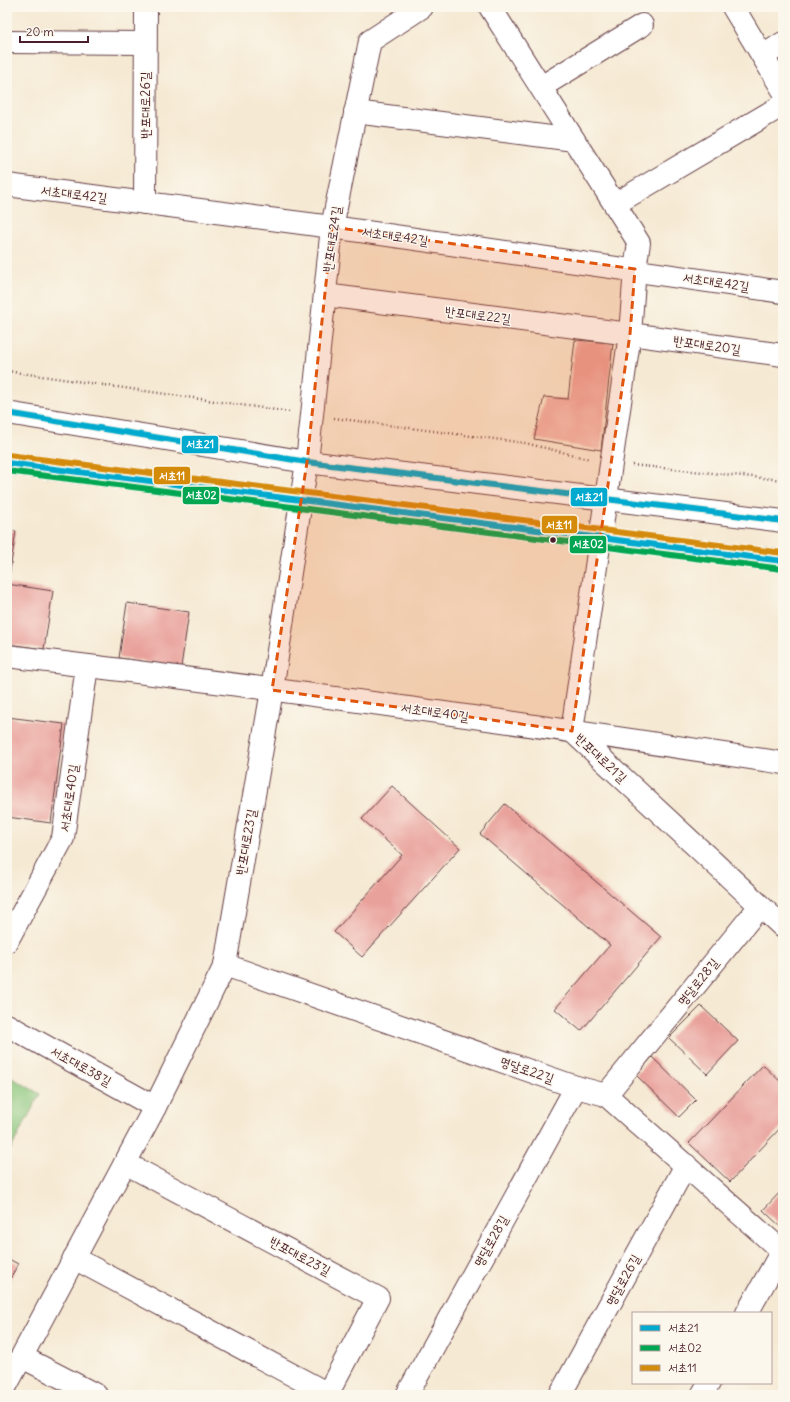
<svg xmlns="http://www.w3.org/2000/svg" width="790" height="1402" font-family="Delius,'Poor Story',sans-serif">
<rect width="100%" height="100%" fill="#fbf7ec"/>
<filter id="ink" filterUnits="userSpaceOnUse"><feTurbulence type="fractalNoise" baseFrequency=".025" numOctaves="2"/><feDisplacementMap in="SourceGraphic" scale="8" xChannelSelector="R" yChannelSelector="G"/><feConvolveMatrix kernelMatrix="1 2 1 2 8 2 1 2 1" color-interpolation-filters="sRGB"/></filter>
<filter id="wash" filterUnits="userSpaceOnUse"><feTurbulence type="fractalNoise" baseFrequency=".012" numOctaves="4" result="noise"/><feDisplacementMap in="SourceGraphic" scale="16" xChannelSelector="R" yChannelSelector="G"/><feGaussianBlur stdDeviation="0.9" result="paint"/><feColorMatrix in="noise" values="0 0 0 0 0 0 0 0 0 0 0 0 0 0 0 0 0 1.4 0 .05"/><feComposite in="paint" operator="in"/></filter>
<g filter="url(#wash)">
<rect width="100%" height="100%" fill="#f5e9d3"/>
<!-- green -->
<path fill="#8bc67b" stroke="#6a7253" d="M 7,1075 L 40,1094 L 7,1156 Z"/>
<g id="blocks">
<!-- building -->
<g fill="#e9a19b">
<path d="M 575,340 L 613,343 L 601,450 L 534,439 L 544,397 L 568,399 Z"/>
<path d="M 7,530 L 16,531 L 9,577 L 7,577 Z"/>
<path d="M 7,584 L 53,591 L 44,649 L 7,644 Z"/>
<path d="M 127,603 L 189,612 L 181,667 L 119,658 Z"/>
<path d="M 7,717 L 64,724 L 51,823 L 7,817 Z"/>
<path d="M 392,786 L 460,848 L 362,957 L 334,932 L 402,855 L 362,819 Z"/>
<path d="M 505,804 L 661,937 L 581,1031 L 555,1009 L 610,945 L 480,834 Z"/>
<path d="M 701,1006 L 738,1041 L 707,1074 L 669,1038 Z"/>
<path d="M 652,1057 L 696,1100 L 679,1117 L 636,1075 Z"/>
<path d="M 763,1065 L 783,1084 L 783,1125 L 730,1182 L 689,1143 Z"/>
<path d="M 783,1189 L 783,1229 L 763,1210 Z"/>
<path d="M 7,1258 L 18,1264 L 7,1285 Z"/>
</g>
</g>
</g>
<g filter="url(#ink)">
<use href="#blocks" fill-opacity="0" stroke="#643d44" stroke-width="1"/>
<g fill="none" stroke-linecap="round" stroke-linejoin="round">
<defs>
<g id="minor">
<path d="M 490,7 L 639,243 L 635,269 L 630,334 L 572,731 L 783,927"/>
<path d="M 733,7 L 783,90"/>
<path d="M 7,42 L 145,43"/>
<path d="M 763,56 L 783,43"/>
<path d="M 541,87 L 642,25"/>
<path d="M 355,112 L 574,140"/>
<path d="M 7,185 L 332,227 L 783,292"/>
<path d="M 145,203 L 146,7"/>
<path d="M 615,204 L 783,105"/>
<path d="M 325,295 L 630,334 L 783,355"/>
<path d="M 7,656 C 266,687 525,723 783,763"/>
<path d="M 7,941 L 63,838 L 87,666"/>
<path d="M 225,965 L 576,1087 L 606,1095 L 783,1252"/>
<path d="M 7,1025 L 155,1107"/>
<path d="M 606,1095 L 760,906"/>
<path d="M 125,1163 L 378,1298 L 327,1395"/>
<path d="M 74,1258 L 328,1394"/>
<path d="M 747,1313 L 782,1251"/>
<path d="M 22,1357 L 96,1395"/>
<path d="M 7,1384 L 155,1107 L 225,965 L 272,690 L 307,462 L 332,227 L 370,41 L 422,7"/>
<path d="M 407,1395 L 576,1087"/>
<path d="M 560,1395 L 686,1165"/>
<path d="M 702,1395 L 709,1383"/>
</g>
<g id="primary">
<path d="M 7,413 L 307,462 L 783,521"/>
<path d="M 7,463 L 783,561"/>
</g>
</defs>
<!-- minor casing -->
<use href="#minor" stroke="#643d44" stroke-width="24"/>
<!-- primary casing -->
<use href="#primary" stroke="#643d44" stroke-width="24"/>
<!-- path -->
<g stroke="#643d44" stroke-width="2.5" stroke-dasharray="1 3" stroke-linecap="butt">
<path d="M 7,371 L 290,412"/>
<path d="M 334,418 L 525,443 L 590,459"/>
<path d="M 632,465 L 783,480"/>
</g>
<!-- minor -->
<use href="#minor" stroke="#fff" stroke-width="22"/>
<!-- primary -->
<use href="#primary" stroke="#fff" stroke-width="22"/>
<defs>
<g id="bus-1">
<path d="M 7,413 L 307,462 L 783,521"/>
<path d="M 7,463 L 783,561"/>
</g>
<path id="bus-2" d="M 7,471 L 782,569"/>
<path id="bus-3" d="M 8,455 L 783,553"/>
</defs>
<!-- bus-1 casing -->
<use href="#bus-1" stroke="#fbf7ec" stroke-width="9"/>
<!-- bus-2 casing -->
<use href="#bus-2" stroke="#fbf7ec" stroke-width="9"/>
<!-- bus-3 casing -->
<use href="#bus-3" stroke="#fbf7ec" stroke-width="9"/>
<!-- bus-1 -->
<use href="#bus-1" stroke="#00a9ce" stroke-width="6"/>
<!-- bus-2 -->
<use href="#bus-2" stroke="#00a651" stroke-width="6"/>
<!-- bus-3 -->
<use href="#bus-3" stroke="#d48b09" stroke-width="6"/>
</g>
</g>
<!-- marked area -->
<path fill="#e0560e" fill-opacity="0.2" stroke="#e0560e" stroke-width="3" stroke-dasharray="8 5" stroke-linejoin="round" d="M 332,227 L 635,269 L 630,334 L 572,731 L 272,690 L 307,462 Z"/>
<!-- markers -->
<circle fill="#4a1f2b" stroke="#fbf7ec" stroke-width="1.5" cx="553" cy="540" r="3.5"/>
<g text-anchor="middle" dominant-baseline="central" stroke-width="3" stroke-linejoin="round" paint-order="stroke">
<!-- street labels -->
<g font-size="13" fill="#4a1f2b" stroke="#fbf7ec">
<text transform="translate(145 105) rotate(-90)">반포대로26길</text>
<text transform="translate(74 194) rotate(7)">서초대로42길</text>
<text transform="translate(395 236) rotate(8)">서초대로42길</text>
<text transform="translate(332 239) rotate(-82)">반포대로24길</text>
<text transform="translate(716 282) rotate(8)">서초대로42길</text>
<text transform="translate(478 315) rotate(7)">반포대로22길</text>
<text transform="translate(707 345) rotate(8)">반포대로20길</text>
<text transform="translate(435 712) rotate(8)">서초대로40길</text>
<text transform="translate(601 758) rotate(43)">반포대로21길</text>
<text transform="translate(69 798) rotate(-82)">서초대로40길</text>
<text transform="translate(246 842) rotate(-80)">반포대로23길</text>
<text transform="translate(698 982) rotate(-51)">명달로28길</text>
<text transform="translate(81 1066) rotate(29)">서초대로38길</text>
<text transform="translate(527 1070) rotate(19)">명달로22길</text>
<text transform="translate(491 1241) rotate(-61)">명달로28길</text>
<text transform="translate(300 1256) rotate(28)">반포대로23길</text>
<text transform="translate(623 1280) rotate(-61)">명달로26길</text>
</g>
</g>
<g stroke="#fbf7ec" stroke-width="1.5">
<rect x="181" y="435" width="38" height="19" rx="4" fill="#00a9ce"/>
<rect x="153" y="466" width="38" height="19" rx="4" fill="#d48b09"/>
<rect x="182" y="486" width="38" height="19" rx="4" fill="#00a651"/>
<rect x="570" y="487" width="38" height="20" rx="4" fill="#00a9ce"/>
<rect x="541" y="515" width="37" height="19" rx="4" fill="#d48b09"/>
<rect x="569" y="535" width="38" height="19" rx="4" fill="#00a651"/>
</g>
<g font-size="11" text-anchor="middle" font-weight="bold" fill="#fff">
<text x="200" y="448">서초21</text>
<text x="172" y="480">서초11</text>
<text x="201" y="499">서초02</text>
<text x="589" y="501">서초21</text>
<text x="559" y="529">서초11</text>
<text x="588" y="548">서초02</text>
</g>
<!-- margin -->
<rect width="790" height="1402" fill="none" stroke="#fbf7ec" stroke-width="24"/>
<!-- legend -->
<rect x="632" y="1312" width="140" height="72" fill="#fbf7ec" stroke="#b4a19f"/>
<rect x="640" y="1325" width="20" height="6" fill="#00a9ce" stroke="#b4a19f"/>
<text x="668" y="1332" font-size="12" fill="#4a1f2b">서초21</text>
<rect x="640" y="1345" width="20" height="6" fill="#00a651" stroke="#b4a19f"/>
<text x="668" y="1352" font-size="12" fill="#4a1f2b">서초02</text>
<rect x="640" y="1365" width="20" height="6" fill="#d48b09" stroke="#b4a19f"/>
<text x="668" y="1372" font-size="12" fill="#4a1f2b">서초11</text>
<!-- scale -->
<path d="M20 36v6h68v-6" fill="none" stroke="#4a1f2b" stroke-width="2"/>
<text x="26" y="36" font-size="12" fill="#4a1f2b" stroke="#fbf7ec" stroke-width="3" paint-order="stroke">20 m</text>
</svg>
